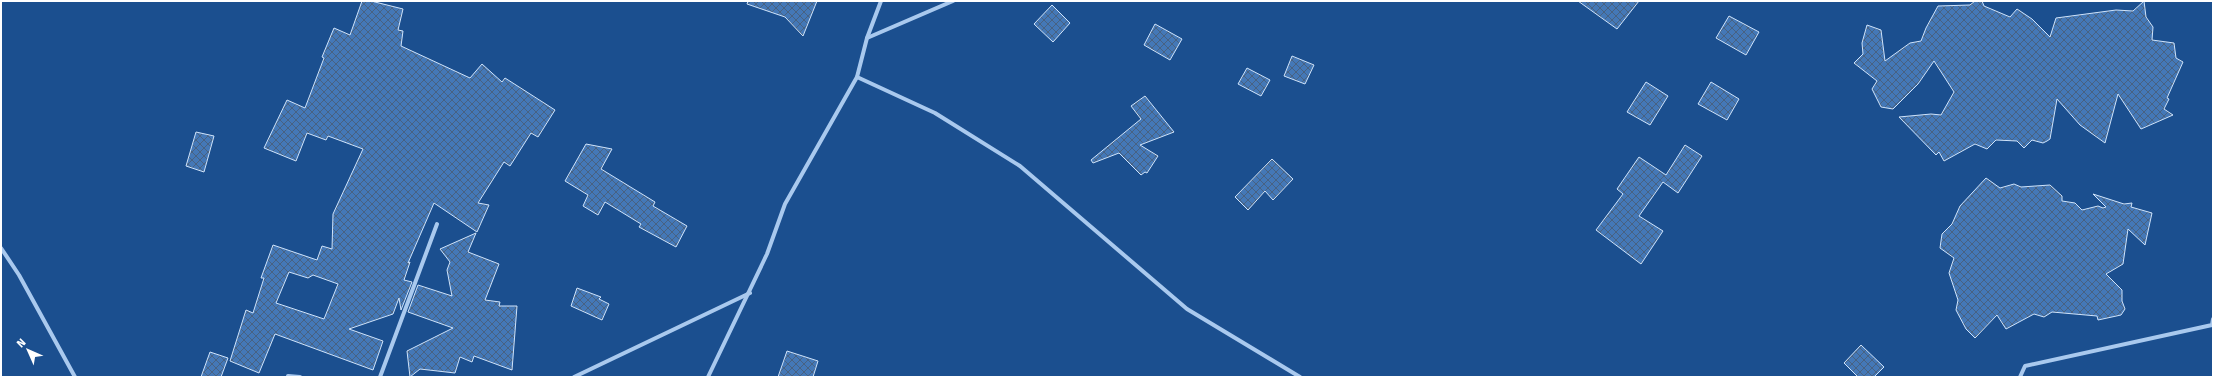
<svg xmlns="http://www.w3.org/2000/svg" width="2214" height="378" font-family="'Fira Sans',sans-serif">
<defs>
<pattern id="building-cross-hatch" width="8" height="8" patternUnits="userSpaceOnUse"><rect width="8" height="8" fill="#4478b7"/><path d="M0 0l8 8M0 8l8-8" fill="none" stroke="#486282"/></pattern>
</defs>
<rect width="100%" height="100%" fill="#1b4f8f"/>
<!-- building -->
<g fill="url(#building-cross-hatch)" stroke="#cfe3fa" fill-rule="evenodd">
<path d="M 362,1 L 371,1 L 403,9 L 398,30 L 403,31 L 401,46 L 470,78 L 482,64 L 502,82 L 505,78 L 555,110 L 538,137 L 531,133 L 510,166 L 504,162 L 478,203 L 489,205 L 477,232 L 434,203 L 408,263 L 410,262 L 404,280 L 412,282 L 401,310 L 399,298 L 393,314 L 349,329 L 383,341 L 373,370 L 275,334 L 259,373 L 230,361 L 246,310 L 253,313 L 264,278 L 261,278 L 273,245 L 317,260 L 322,246 L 332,249 L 333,214 L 363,149 L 328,136 L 326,140 L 307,133 L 296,161 L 264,148 L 287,100 L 305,108 L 324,58 L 322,57 L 334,28 L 350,35 ZM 289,272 L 308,278 L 313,275 L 338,284 L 324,319 L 276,303 Z"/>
<path d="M 748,1 L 817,1 L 803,36 L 785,17 L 747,4 Z"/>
<path d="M 1578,1 L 1639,1 L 1617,29 Z"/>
<path d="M 1975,1 L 1982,1 L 1984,6 L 2010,17 L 2017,9 L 2032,19 L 2050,37 L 2056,18 L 2116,10 L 2133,11 L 2144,1 L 2146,17 L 2153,27 L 2152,40 L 2174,43 L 2176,58 L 2183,62 L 2167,98 L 2169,99 L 2164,109 L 2173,115 L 2141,129 L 2118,94 L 2105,143 L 2080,125 L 2057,99 L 2050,139 L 2047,141 L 2043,143 L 2032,140 L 2024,148 L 2017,141 L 1996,140 L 1987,149 L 1975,144 L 1944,161 L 1939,152 L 1936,155 L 1899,117 L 1931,114 L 1941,115 L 1954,92 L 1934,61 L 1918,84 L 1893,109 L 1881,107 L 1872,89 L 1877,81 L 1854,63 L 1863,54 L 1862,43 L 1867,25 L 1881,30 L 1885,61 L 1910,43 L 1921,41 L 1926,28 L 1938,6 L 1970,5 Z"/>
<path d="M 1052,5 L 1070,23 L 1053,42 L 1034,24 Z"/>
<path d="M 1729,16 L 1759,32 L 1746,55 L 1716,38 Z"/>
<path d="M 1155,24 L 1182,39 L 1170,60 L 1144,45 Z"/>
<path d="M 1292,56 L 1314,65 L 1305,84 L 1284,76 Z"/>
<path d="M 1247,68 L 1270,80 L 1261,96 L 1238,84 Z"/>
<path d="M 1646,82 L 1668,96 L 1650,125 L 1627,112 Z"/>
<path d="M 1711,82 L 1739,99 L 1727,120 L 1698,104 Z"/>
<path d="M 1145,96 L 1174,132 L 1140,145 L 1158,156 L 1147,173 L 1145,172 L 1141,175 L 1119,153 L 1093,163 L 1091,160 L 1141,119 L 1131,106 Z"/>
<path d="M 196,132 L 214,136 L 204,172 L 186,166 Z"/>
<path d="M 586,144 L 612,149 L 601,169 L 655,202 L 653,206 L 687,226 L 676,247 L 639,227 L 641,224 L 605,202 L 598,215 L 583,206 L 588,195 L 565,181 Z"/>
<path d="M 1685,145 L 1702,156 L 1678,193 L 1663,182 L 1639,216 L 1663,231 L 1641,264 L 1596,230 L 1623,194 L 1617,189 L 1639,157 L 1666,175 Z"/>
<path d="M 1272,159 L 1293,179 L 1273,200 L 1265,191 L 1248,210 L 1235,197 Z"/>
<path d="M 1986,178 L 2000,188 L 2014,184 L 2021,187 L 2050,185 L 2062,196 L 2062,201 L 2075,203 L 2082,210 L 2098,206 L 2103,208 L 2106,207 L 2093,194 L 2124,204 L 2132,203 L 2131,207 L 2152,213 L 2145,245 L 2128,229 L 2123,264 L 2106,274 L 2122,290 L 2122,301 L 2125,309 L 2121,315 L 2098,320 L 2097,316 L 2052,312 L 2044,317 L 2034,314 L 2006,329 L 1997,315 L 1975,338 L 1966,329 L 1956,310 L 1958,300 L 1949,273 L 1954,258 L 1940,248 L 1942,234 L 1952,224 L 1960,206 Z"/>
<path d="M 476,233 L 468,252 L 499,264 L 485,300 L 500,302 L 499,306 L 517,306 L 512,370 L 474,356 L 472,362 L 460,357 L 455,373 L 420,369 L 410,377 L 407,351 L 453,328 L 408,312 L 418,285 L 452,296 L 447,270 L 450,262 L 440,249 Z"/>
<path d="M 577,288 L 601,297 L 599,299 L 609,304 L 602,320 L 571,306 Z"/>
<path d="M 1861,345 L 1884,367 L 1874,377 L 1858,377 L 1844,363 Z"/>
<path d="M 787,351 L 818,361 L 813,377 L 778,377 Z"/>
<path d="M 210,352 L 228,358 L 221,377 L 201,377 Z"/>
</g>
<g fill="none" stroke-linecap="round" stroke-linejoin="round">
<!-- minor -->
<g stroke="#a9c9ee" stroke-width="4">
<path d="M 867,38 L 953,1"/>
<path d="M 857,77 L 935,113 L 1020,166 L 1187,309 L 1300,377"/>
<path d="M 1,248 L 19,275 L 75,377"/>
<path d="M 288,376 L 300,377"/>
<path d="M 380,377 L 437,224"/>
<path d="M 574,377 L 750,293"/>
<path d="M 708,377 L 767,254 L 785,204 L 857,77 L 867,38 L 881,1"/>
<path d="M 2020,377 L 2025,366 L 2212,325 L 2213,319"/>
</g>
</g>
<!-- border -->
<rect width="2214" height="378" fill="none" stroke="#ffffff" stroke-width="4"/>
<!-- north arrow -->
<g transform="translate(28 350) rotate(315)" stroke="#1b4f8f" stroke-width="3" paint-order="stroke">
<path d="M0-3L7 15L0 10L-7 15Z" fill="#ffffff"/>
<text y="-6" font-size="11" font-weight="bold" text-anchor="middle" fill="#ffffff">N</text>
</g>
</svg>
